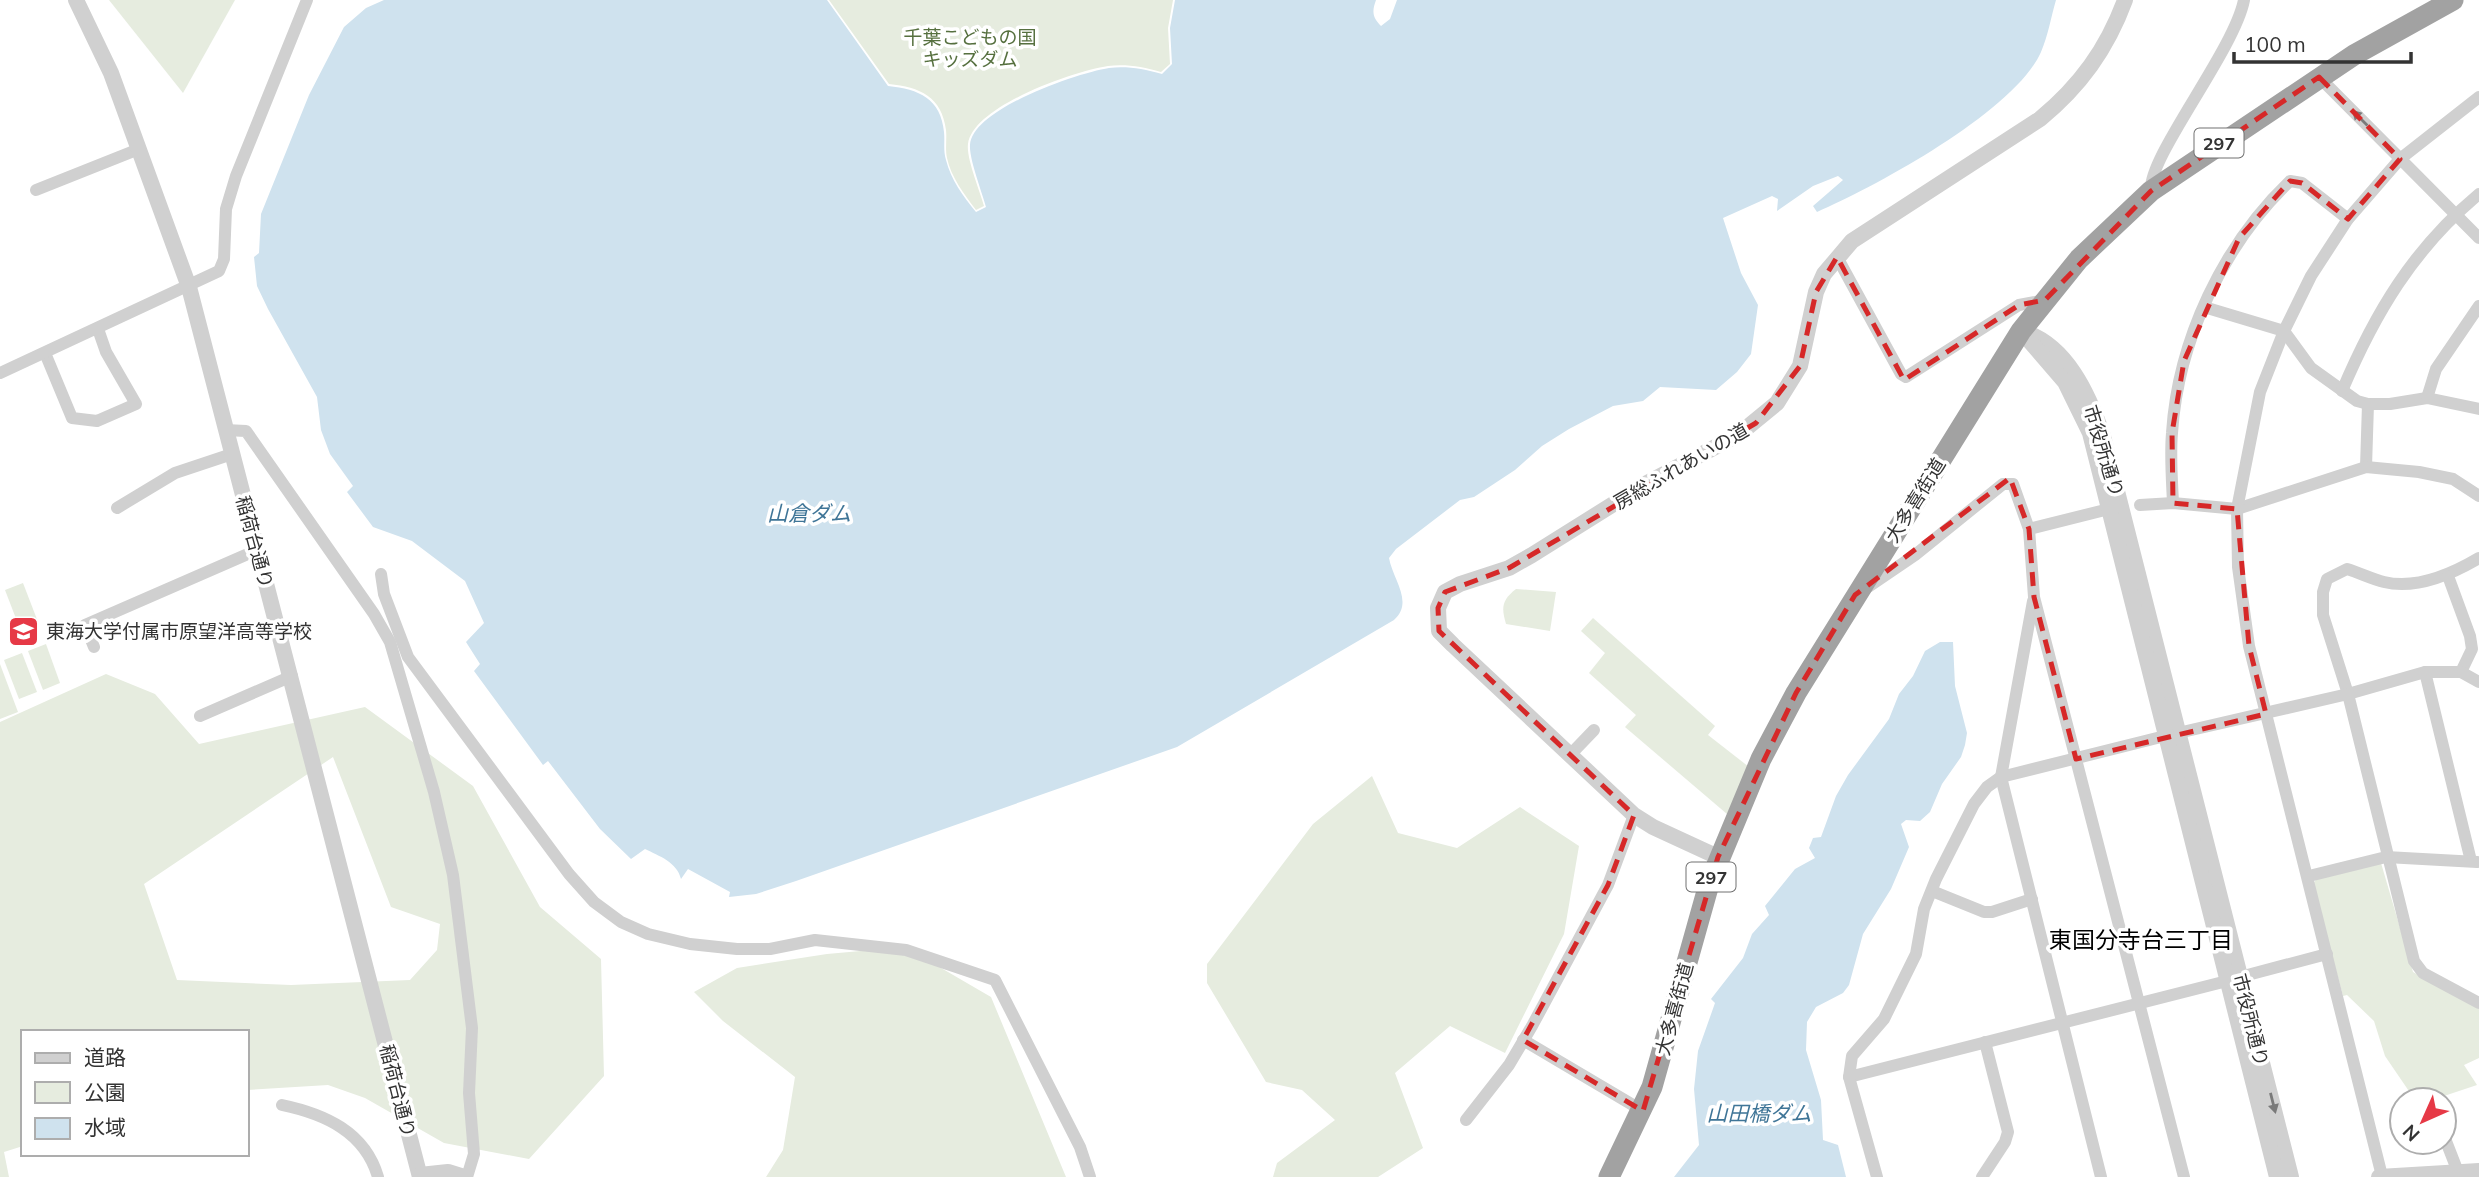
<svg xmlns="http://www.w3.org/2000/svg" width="2479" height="1177" font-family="Mulish,'Noto Sans JP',sans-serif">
<rect width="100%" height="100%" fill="#fff"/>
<!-- green -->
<g fill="#e6ecdf" fill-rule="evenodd">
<path d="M 109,0 L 235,0 L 183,93 Z"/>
<path d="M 829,0 L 1173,0 L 1168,28 L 1170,64 L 1161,72 C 1143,67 1127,64 1108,66 C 1074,71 973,106 968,144 C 966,158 980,191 984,206 L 976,210 C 964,194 951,177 947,158 C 945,149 947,139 946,130 C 942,97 920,87 889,84 Z"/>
<path d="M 23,583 L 38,622 L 20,629 L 5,590 Z"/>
<path d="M 1516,589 L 1556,592 L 1550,631 L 1506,624 C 1501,607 1502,600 1516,589 Z"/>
<path d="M 1593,618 L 1715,726 L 1708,735 L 1749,767 L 1727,814 L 1625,727 L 1636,715 L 1589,673 L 1605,653 L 1581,631 Z"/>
<path d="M 46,644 L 60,683 L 43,690 L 28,651 Z"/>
<path d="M 22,653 L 37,692 L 19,699 L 4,660 Z"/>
<path d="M 0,664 L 18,712 L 0,719 Z"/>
<path d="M 106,674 L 155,694 L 199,744 L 365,707 L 473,786 L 540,907 L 601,959 L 604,1076 L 529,1159 L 444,1143 L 365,1098 L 328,1085 L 247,1090 L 247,1032 L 23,1032 L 23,1146 L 4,1152 L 9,1177 L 0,1177 L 0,722 ZM 333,757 L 391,907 L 440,924 L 437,950 L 410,980 L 291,985 L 177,980 L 144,884 Z"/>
<path d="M 1372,776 L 1398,833 L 1457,848 L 1520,807 L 1579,846 L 1564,934 L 1505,1053 L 1450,1026 L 1395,1073 L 1423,1148 L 1378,1177 L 1273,1177 L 1277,1163 L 1335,1120 L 1302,1090 L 1266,1082 L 1207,983 L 1207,964 L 1313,824 Z"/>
<path d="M 2381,863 L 2413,972 L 2479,1009 L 2479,1058 L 2464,1065 L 2477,1085 L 2432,1100 L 2415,1100 L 2385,1056 L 2374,1021 L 2347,995 L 2343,996 L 2313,884 L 2317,878 Z"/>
<path d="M 905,947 L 991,997 L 1066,1177 L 766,1177 L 783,1150 L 795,1077 L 723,1021 L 694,992 L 737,968 L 827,954 Z"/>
</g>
<!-- water -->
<g fill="#cfe2ee">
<path d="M 384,0 L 827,0 L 888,86 C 919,89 941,99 944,132 C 945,141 943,151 946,160 C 951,180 963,196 976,212 L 986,207 C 982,192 969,159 970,145 C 972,109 1077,73 1109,68 C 1128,66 1143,69 1162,74 L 1172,64 L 1170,28 L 1175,0 L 1376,0 C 1372,11 1372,17 1381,26 L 1390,19 L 1397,0 L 2056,0 C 2051,17 2048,36 2041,52 C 2015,111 1877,186 1817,212 L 1813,206 L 1843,180 L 1838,176 L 1813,186 L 1777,211 L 1778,199 L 1772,196 L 1723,218 L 1741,273 L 1758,305 L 1751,354 L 1737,372 L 1716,390 L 1660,387 L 1643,401 L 1613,406 L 1569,429 L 1542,446 L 1515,470 L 1474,497 L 1460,500 L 1396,549 L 1389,558 C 1393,580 1414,602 1394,620 L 1177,747 L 796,881 L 756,894 L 729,897 L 730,892 L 688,869 L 681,879 C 677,862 659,856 645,849 L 631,859 L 600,829 L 548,761 L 543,765 L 474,671 L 480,664 L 466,642 L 484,623 L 465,581 L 412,541 L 373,527 L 347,492 L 353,486 L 330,454 L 321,430 L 317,397 L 268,309 L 257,286 L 254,257 L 259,253 L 261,214 L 309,95 L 344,27 L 366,8 Z"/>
<path d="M 1940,642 L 1953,642 L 1955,686 L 1967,733 L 1965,745 L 1961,757 L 1942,784 L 1930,812 L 1920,821 L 1906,820 L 1901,824 L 1909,847 L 1891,889 L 1863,934 L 1849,985 L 1843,993 L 1816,1007 L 1807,1022 L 1806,1050 L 1821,1100 L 1823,1140 L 1838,1145 L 1846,1177 L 1674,1177 L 1699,1145 L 1694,1089 L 1698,1051 L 1715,1003 L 1711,999 L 1743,958 L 1752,934 L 1769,915 L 1765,906 L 1795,869 L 1815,858 L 1809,848 L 1813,838 L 1821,837 L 1836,796 L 1848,775 L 1889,719 L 1899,694 L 1913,676 L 1925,651 Z"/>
</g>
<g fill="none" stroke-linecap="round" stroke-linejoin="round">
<!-- minor -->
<g stroke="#d0d0d0" stroke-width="12">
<path d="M 2319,77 L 2479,238"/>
<path d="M 36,190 L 139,149"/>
<path d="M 2151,191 C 2147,158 2234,51 2244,0"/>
<path d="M 1837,257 L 1901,374 L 1906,377 L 2019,305 L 2045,300"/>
<path d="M 2204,307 L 2284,331 L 2311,368 L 2357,401 L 2368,404 L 2390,404 L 2427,398 L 2479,409"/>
<path d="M 45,353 L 72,418 L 97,421 L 136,404 L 106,352 L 98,329"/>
<path d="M 0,373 L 219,271 L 224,259 L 226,209 L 236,176 L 307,0"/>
<path d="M 2342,391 C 2375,313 2413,249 2479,194"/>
<path d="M 2427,398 L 2436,369 L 2479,306"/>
<path d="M 225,430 L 246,431 L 374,614 L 390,642 L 434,792 L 453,875 L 472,1028 L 469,1093 L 474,1154 L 467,1177"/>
<path d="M 2366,467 L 2368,404"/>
<path d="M 2173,503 C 2172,480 2170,456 2172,433 C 2178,340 2223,245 2290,181 L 2302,183 L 2348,219"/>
<path d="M 2140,505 L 2173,503 L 2237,509 L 2366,467 L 2419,472 L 2453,479 L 2479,496"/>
<path d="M 117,508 L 175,473 L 232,454"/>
<path d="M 2029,529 L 2109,509"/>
<path d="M 2479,558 C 2452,574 2417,590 2384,582 C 2372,579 2360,573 2347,569 L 2327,579 L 2323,592 L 2323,615 L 2348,694 L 2414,961 L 2423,973 L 2479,1003"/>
<path d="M 381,574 L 384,594 L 408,657 L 569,874 L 594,902 L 621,922 L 648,934 L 690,944 L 737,949 L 770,949 L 815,940 L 906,950 L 995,980 L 1080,1147 L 1090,1177"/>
<path d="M 2448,576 L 2470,636 L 2472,649 L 2461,672"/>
<path d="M 1868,587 L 1915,555 L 2003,484 L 2013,484 L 2029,529 L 2034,597 L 2184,1177"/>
<path d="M 2033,601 L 2001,777 L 2101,1177"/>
<path d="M 94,647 L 85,625 L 257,550"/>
<path d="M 2425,672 L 2471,861"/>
<path d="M 200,716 L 292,676"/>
<path d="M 2178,733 L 2348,694 L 2425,672 L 2461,672 L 2479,682"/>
<path d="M 1569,756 L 1594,730"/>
<path d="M 2309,876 L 2386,857 L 2477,862"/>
<path d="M 1932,891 L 1984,912 L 1992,912 L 2032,899"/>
<path d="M 2240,977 L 2327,954"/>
<path d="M 1523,1040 L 1643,1111"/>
<path d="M 1849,1077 L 2227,981"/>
<path d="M 282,1105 C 325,1114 365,1132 378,1177"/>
<path d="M 1466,1120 L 1509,1065 L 1532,1026 L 1608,885 L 1634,815"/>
<path d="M 2444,1136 L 2458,1172"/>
<path d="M 2382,1176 L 2249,646 L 2238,567 L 2237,509 L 2260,392 L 2284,331 L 2311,276 L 2348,219 L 2400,159 L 2479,97"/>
<path d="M 1877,1177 L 1849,1077 L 1852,1056 L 1884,1019 L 1916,954 L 1924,909 L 1936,879 L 1974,804 L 1987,787 L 2001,777 L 2165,736"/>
<path d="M 1982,1177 L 2005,1142 L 2008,1132 L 1985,1042"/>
</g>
<!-- tertiary -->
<g stroke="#d0d0d0" stroke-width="16">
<path d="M 76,0 L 111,73 L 189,287 L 420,1177"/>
<path d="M 2021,331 C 2066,343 2089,395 2103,436 L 2291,1177"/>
<path d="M 2021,331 L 2065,382 L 2090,433 L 2277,1177"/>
<path d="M 1718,857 L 1653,827 L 1634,815 L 1453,645 L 1439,631 L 1438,608 L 1445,592 L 1460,584 L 1509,568 L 1532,555 L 1647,483 L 1738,435 L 1777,403 L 1800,366 L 1816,292 L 1824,274 L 1852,241 L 2040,119 C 2080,86 2107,49 2125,0"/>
<path d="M 420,1175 L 448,1172 L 464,1177"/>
<path d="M 2379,1177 L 2479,1171"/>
</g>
<!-- trunk -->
<path stroke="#a2a2a2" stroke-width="21" d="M 1609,1177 L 1652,1087 L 1709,884 L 1761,759 L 1796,693 L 2021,331 L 2079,259 L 2151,191 L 2354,55 L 2453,0"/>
</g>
<!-- one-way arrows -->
<defs><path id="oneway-solid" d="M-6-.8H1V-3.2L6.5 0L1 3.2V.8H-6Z" transform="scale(1.75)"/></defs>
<g fill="#7a7a7a">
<use href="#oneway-solid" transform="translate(2360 118) rotate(-135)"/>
<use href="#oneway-solid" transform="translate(2273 1103) rotate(76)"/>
</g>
<!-- marked area -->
<path fill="none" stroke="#d62828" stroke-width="5" stroke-dasharray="14 9" stroke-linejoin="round" d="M 2319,77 L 2400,159 L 2348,219 L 2302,183 L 2290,181 L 2239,238 L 2184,361 L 2172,433 L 2173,503 L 2237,509 L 2249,646 L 2266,714 L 2076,759 L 2034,597 L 2029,529 L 2010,478 L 1855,595 L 1796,693 L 1718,857 L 1643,1111 L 1523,1040 L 1608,885 L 1634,815 L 1439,631 L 1438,608 L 1445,592 L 1509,568 L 1756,423 L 1800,366 L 1816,292 L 1837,257 L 1904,380 L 2019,305 L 2045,300 L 2151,191 Z"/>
<!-- icons -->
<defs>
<symbol id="school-square" viewBox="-11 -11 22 22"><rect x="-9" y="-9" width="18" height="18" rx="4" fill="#e63946" stroke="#fff"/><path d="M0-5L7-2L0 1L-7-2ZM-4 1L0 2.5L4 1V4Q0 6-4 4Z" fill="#fff"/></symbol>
</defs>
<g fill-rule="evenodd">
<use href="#school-square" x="6" y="614" width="35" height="35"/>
</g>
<g text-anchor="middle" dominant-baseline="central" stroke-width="7" stroke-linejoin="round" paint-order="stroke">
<!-- shield labels -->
<g fill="#fff" stroke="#707070" stroke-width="2">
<rect x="2194.5" y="128.5" width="49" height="29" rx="5"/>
<rect x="1686.5" y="862.5" width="49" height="29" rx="5"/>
</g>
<g font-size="18" font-weight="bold" fill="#333">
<text x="2219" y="143">297</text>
<text x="1711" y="877">297</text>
</g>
<!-- park labels -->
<g font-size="19" fill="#56703f" stroke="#fff">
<text x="970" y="37">千葉こどもの国<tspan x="970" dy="22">キッズダム</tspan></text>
</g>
<!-- street labels -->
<g font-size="19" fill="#333" stroke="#fff">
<text transform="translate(2104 451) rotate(73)">市役所通り</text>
<text transform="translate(1681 466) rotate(-30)">房総ふれあいの道</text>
<text transform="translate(1915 500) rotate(-58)">大多喜街道</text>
<text transform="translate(255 542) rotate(75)">稲荷台通り</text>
<text transform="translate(1674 1009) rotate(-75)">大多喜街道</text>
<text transform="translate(2251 1020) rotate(76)">市役所通り</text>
<text transform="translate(398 1091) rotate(76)">稲荷台通り</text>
</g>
<!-- poi labels -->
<g font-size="19" fill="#333" stroke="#fff" text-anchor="start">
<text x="46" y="631">東海大学付属市原望洋高等学校</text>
</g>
<!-- water labels -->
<g font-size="21" font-style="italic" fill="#3f7597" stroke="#fff">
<text x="809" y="513">山倉ダム</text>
<text x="1759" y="1113">山田橋ダム</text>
</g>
<!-- quarter labels -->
<g font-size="23" fill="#000" stroke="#fff">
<text x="2141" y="939">東国分寺台三丁目</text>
</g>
</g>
<!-- legend -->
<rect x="21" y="1030" width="228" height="126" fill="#ffffff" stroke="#adadad" stroke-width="2"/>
<rect x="35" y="1053" width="35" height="10" fill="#d0d0d0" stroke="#adadad" stroke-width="2"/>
<text x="84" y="1065" font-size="21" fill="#333333">道路</text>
<rect x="35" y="1082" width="35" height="21" fill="#e6ecdf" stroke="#adadad" stroke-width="2"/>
<text x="84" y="1100" font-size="21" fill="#333333">公園</text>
<rect x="35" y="1118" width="35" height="21" fill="#cfe2ee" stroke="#adadad" stroke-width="2"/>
<text x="84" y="1135" font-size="21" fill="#333333">水域</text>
<!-- north arrow -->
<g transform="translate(2423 1121) rotate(225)"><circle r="33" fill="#ffffff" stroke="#adadad" stroke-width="2"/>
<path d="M0-5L12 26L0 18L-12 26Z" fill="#e63946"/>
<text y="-10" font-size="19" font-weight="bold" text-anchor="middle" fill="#333333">N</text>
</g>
<!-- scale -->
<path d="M2234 52v10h177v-10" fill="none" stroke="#333333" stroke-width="3.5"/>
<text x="2244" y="52" font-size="21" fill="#333333" stroke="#ffffff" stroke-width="5" paint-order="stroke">100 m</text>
</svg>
